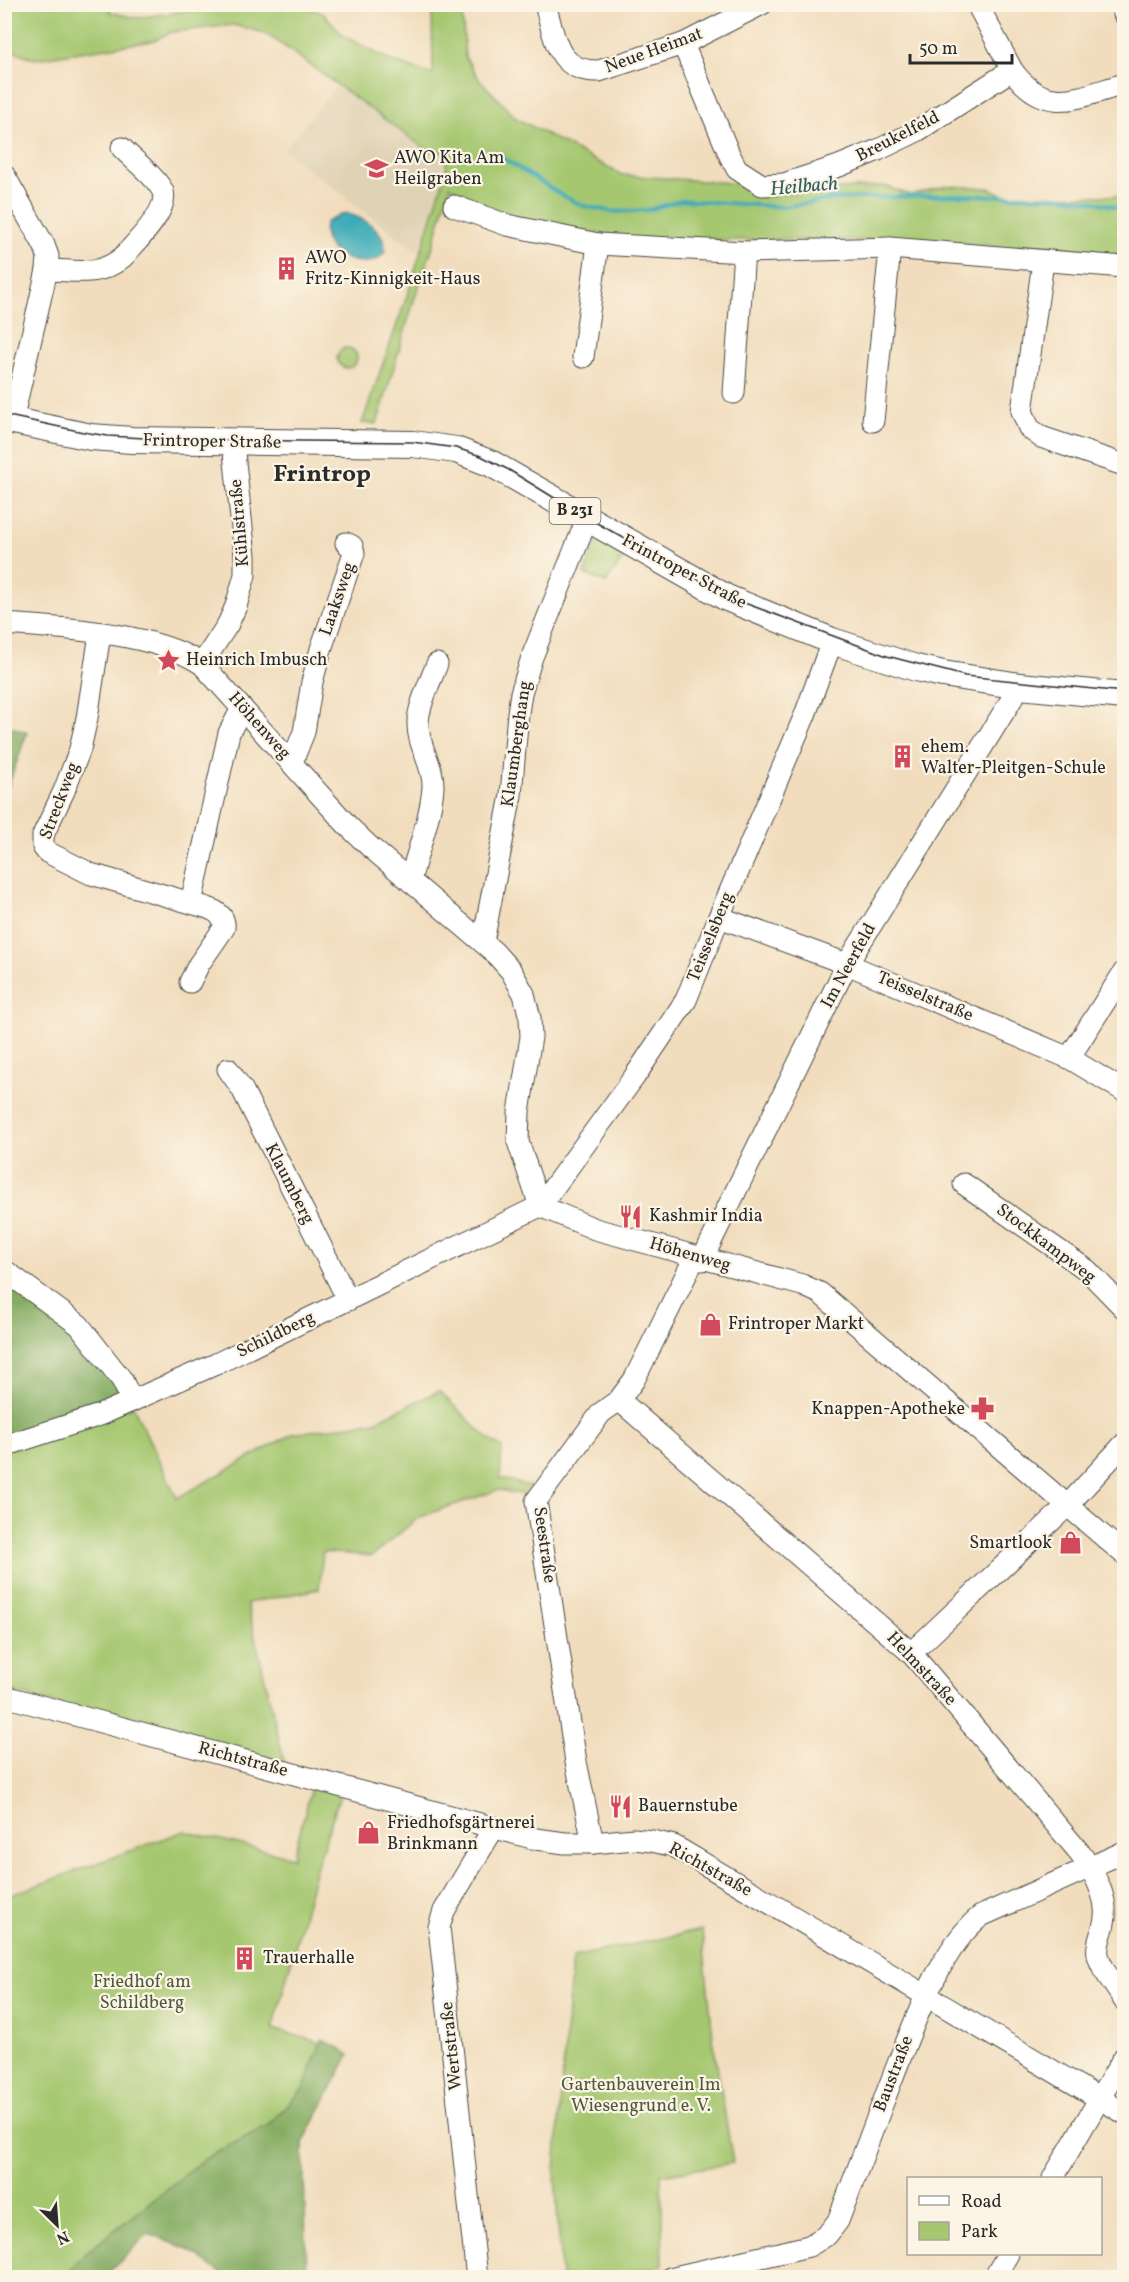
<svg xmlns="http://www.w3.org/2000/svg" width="1129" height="2282" font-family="Vollkorn,serif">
<rect width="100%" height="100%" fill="#fcf5e5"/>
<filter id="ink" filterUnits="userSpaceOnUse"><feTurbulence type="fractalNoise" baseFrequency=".0167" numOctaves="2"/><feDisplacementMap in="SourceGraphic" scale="12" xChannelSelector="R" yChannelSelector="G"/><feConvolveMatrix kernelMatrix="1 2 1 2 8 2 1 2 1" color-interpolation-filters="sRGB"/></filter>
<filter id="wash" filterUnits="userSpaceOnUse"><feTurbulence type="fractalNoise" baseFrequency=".008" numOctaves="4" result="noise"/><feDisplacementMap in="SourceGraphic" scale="24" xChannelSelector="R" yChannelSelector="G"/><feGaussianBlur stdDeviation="1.35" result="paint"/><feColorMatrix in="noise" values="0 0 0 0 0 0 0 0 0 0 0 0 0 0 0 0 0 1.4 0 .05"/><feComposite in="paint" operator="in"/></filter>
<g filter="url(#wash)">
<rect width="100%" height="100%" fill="#f1ddbd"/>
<!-- built -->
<path fill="#e0d2b4" d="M 337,85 L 430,153 L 443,154 L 444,172 L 418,252 L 284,150 Z"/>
<!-- green -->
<g fill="#a5c770" stroke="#68794e" stroke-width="1.5">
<path d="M 4,5 L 112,5 L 110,12 L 136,18 L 228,5 L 301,5 L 324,14 L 344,36 L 389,60 L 433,75 L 432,5 L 462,5 L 465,57 L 479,79 L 516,118 L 622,175 L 745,184 L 767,192 L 797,192 L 885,186 L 910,195 L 947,186 L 989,188 L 1004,195 L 1124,196 L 1124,265 L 1035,256 L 994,246 L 923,240 L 663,240 L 607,235 L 507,218 L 450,186 L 433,246 L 413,303 L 377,424 L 362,423 L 407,296 L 446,171 L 446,153 L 427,150 L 274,39 L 261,32 L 233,25 L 172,32 L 152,41 L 35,59 L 5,48 Z"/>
<circle cx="347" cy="358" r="10"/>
<path d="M 597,538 L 626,554 L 606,583 L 584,574 Z"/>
<path d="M 439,1391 L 485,1436 L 502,1448 L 500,1478 L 536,1488 L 536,1497 L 498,1490 L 442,1509 L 418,1518 L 372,1556 L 323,1552 L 319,1589 L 247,1603 L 286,1769 L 5,1690 L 4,1450 L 133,1406 L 177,1498 L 292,1434 L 375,1421 Z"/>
<path d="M 314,1779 L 343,1786 L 317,1865 L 273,2029 L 321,2043 L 304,2088 L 268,2125 L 205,2159 L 87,2252 L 65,2277 L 5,2278 L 5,1897 L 184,1831 L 293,1857 Z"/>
<path d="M 702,1930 L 714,2047 L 733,2163 L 661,2175 L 663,2265 L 608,2277 L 561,2277 L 555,2171 L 572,1957 Z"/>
</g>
<!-- forest -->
<g fill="#84ac62" stroke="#586c46" stroke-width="1.5">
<path d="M 5,724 L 27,733 L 5,795 Z"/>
<path d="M 4,1272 L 81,1328 L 133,1406 L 5,1450 Z"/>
<path d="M 322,2040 L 342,2049 L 349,2055 L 303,2143 L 307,2277 L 227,2277 L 186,2248 L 148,2234 L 104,2277 L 64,2277 L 87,2252 L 205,2159 L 268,2125 L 304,2088 Z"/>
</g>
<!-- water -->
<path fill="#3aaab7" stroke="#326a71" stroke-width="1.5" d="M 345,213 C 363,218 386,229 385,251 C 373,276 313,255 326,222 Z"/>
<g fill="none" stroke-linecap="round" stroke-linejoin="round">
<!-- stream -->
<path stroke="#3aaab7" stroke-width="4" d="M 500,156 L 563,196 L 584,206 L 614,212 L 648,210 L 682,200 L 783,207 L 834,199 L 958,195 L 1062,197 L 1097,202 L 1124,209"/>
</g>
</g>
<g filter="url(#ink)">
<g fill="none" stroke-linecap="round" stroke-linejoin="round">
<defs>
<g id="minor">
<path d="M 545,4 C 555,38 556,72 599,71 L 683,44 L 762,4"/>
<path d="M 977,4 L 1012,70 C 1046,117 1078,97 1124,84"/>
<path d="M 1122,4 L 1124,14"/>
<path d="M 683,44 L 730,156 L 737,169 L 762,185 L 784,184 L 839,166 L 878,150 L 917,131 L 1012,70"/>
<path d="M 4,175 L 44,245 L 48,256 L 47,270 L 12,421"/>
<path d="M 454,206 L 507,225 L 598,244 L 744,252 L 890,248 L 1124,267"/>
<path d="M 1043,262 L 1022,411 L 1029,428 L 1041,437 L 1124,465"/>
<path d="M 47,270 C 76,270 98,278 123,257 C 135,243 174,206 161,188 C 152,173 134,161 122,148"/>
<path d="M 583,357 L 598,244"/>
<path d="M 734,393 L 744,252"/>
<path d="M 873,421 L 890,248"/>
<path d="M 4,624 C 64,628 153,632 202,664 L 348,826 L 369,846 L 494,952 L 511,971 L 524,994 L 530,1018 L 531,1037 L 519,1112 L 518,1142 L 540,1206 L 595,1229 L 802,1285 L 820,1293 L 1124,1554"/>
<path d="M 100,634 L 87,718 L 80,749 L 64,791 L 43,835 L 43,847 L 47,852 L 91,874 L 191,903"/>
<path d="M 202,664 L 228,624 L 236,606 L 245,575 L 245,556 L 233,443"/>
<path d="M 292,762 L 304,732 L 312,682 L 321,649 L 354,553 L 352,546 L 346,543"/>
<path d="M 410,881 C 417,852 431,817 433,787 C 434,765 418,747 418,725 C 417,708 431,680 437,664"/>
<path d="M 719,917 L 847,964 L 1069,1058 L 1124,1091"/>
<path d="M 483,942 L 511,795 L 518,713 L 521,693 L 532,657 L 587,519"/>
<path d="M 190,982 L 199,964 L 224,928 C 226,910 204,907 191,903 L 229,733 L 242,708"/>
<path d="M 1069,1058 L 1124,972"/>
<path d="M 228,1069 L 242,1089 L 348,1300"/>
<path d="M 964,1184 L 1087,1270 L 1124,1308"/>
<path d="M 702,1260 L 847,964 L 1020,686"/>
<path d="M 4,1270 L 79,1325 L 122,1380 L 132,1401"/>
<path d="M 619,1400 L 911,1653 L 1080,1853 C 1093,1871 1110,1899 1104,1923 C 1102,1934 1096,1944 1098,1955 C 1102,1971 1116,1986 1124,2000"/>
<path d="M 4,1446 L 100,1415 L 216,1364 L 540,1206 L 635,1076 L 686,1000 L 719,917 L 805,715 L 832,641"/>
<path d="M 911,1653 L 1067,1506 L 1124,1444"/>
<path d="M 4,1696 L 536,1839 L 565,1843 L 593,1843 L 634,1839 L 652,1841 L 674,1846 L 1124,2113"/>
<path d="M 593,1843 L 576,1762 L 536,1501 L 601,1413 L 619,1400 L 634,1380 L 695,1257"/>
<path d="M 1053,2178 L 1124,2057"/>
<path d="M 477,2278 L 439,1927 L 444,1911 L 493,1829"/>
<path d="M 670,2278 L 809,2246 L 827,2235 L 838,2221 C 856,2174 874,2126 892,2079 C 911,2031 940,1947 981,1916 L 1124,1852"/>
<path d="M 994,2278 L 1008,2254"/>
</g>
<path id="major" d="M 4,419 L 91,437 L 132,440 L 413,444 L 456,450 L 492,464 L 727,598 L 832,641 L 916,668 L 943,674 L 1020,686 L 1124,696"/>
</defs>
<!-- minor casing -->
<use href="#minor" stroke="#494641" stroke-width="23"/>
<!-- major casing -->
<use href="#major" stroke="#494641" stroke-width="28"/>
<!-- minor -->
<use href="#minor" stroke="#fff" stroke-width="21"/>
<!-- major -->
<use href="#major" stroke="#fff" stroke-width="26"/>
<!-- tram -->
<path stroke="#2b2b2b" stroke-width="1.5" d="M 4,415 L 83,432 L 108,436 L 181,440 L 412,442 L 456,448 L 481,456 L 509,470 L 579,513 L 731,598 L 887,656 L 965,676 L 1124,692"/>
</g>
</g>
<!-- icons -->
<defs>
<symbol id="school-bare" viewBox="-9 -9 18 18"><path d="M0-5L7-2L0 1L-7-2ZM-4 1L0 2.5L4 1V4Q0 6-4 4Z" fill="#d1495b" stroke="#fcf5e5" stroke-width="2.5" paint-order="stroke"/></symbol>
<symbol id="building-bare" viewBox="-9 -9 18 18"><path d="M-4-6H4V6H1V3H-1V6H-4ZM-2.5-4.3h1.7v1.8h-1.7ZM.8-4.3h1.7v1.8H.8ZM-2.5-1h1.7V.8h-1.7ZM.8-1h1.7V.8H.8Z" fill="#d1495b" stroke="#fcf5e5" stroke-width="2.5" paint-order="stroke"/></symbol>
<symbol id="sight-bare" viewBox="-9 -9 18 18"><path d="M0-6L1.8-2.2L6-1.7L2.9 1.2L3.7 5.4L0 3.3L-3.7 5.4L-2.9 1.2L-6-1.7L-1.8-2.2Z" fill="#d1495b" stroke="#fcf5e5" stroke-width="2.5" paint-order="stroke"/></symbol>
<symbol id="restaurant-bare" viewBox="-9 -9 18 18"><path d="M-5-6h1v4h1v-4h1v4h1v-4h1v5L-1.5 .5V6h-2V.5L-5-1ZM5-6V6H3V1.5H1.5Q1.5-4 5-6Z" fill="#d1495b" stroke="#fcf5e5" stroke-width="2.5" paint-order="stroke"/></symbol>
<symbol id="shop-bare" viewBox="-9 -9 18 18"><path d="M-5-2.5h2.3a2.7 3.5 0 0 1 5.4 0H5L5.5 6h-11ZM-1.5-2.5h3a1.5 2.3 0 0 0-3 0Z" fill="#d1495b" stroke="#fcf5e5" stroke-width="2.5" paint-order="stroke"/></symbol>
<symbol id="pharmacy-bare" viewBox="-9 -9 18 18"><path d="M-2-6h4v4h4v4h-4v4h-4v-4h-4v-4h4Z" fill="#d1495b" stroke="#fcf5e5" stroke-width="2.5" paint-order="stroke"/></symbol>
</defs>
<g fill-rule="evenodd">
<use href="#school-bare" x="360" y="152" width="33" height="33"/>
<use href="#building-bare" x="270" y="252" width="33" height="33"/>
<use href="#sight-bare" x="152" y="644" width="33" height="33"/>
<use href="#building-bare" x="886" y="740" width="33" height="33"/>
<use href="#restaurant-bare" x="614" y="1200" width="33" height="33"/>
<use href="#shop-bare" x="694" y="1308" width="33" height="33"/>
<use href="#pharmacy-bare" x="966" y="1392" width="33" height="33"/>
<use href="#shop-bare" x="1054" y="1526" width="33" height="33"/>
<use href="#restaurant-bare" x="604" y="1790" width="33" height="33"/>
<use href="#shop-bare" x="352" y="1816" width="33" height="33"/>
<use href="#building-bare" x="228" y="1942" width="33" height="33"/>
</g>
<g text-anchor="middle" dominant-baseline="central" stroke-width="4.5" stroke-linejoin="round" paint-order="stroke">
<!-- shield labels -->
<rect fill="#fcf5e5" stroke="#6a6863" stroke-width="1.5" x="549.5" y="498" width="51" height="26" rx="4.5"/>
<g font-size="16" font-weight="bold" fill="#2b2b2b">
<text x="575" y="511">B 231</text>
</g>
<!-- street labels -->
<g font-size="18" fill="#2b2b2b" stroke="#fcf5e5">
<text transform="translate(654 51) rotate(-20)">Neue Heimat</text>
<text transform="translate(898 137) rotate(-27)">Breukelfeld</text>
<text transform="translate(212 442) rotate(1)">Frintroper Straße</text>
<text transform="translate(240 523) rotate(-95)">Kühlstraße</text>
<text transform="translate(684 572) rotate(28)">Frintroper Straße</text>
<text transform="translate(338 599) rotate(-71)">Laaksweg</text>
<text transform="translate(259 726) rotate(48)">Höhenweg</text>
<text transform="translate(517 744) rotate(-82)">Klaumberghang</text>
<text transform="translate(60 801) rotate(-69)">Streckweg</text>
<text transform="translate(711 937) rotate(-68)">Teisselsberg</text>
<text transform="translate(849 966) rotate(-61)">Im Neerfeld</text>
<text transform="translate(925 997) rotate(23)">Teisselstraße</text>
<text transform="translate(289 1184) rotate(63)">Klaumberg</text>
<text transform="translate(1046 1244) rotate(37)">Stockkampweg</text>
<text transform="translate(690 1255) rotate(16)">Höhenweg</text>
<text transform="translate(276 1335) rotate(-26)">Schildberg</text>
<text transform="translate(544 1545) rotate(82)">Seestraße</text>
<text transform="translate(921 1669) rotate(47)">Helmstraße</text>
<text transform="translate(243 1760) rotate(15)">Richtstraße</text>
<text transform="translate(710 1870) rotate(29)">Richtstraße</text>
<text transform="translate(452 2046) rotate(-96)">Wertstraße</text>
<text transform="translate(894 2074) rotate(-69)">Baustraße</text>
</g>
<!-- poi labels -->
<g font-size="18" fill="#2b2b2b" stroke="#fcf5e5" text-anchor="start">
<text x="394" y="158">AWO Kita Am<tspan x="394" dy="21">Heilgraben</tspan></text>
<text x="305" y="258">AWO<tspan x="305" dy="21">Fritz-Kinnigkeit-Haus</tspan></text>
<text x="186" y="660">Heinrich Imbusch</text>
<text x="921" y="747">ehem.<tspan x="921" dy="21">Walter-Pleitgen-Schule</tspan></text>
<text x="649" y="1216">Kashmir India</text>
<text x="728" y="1324">Frintroper Markt</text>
<text x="965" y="1409" text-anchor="end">Knappen-Apotheke</text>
<text x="1052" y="1543" text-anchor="end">Smartlook</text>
<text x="638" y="1806">Bauernstube</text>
<text x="387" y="1823">Friedhofsgärtnerei<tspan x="387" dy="21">Brinkmann</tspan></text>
<text x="263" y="1958">Trauerhalle</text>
</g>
<!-- park labels -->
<g font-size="18" fill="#505a40" stroke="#fcf5e5">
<text x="142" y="1982">Friedhof am<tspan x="142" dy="21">Schildberg</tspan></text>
<text x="641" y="2085">Gartenbauverein Im<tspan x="641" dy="21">Wiesengrund e. V.</tspan></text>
</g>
<!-- water labels -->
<g font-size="20" font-style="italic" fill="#315e63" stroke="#fcf5e5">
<text transform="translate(804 187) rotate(-5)">Heilbach</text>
</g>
<!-- district labels -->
<g font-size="24" font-weight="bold" fill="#2b2b2b" stroke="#fcf5e5">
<text x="322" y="475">Frintrop</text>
</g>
</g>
<!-- margin -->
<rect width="1129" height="2282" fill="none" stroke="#fcf5e5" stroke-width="24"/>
<!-- legend -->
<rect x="907" y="2177" width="195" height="78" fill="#fcf5e5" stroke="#a8a49b" stroke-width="1.5"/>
<rect x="919" y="2196" width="30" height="9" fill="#ffffff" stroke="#a8a49b" stroke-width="1.5"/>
<text x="961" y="2207" font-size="18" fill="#2b2b2b">Road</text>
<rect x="919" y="2222" width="30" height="18" fill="#a5c770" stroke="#a8a49b" stroke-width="1.5"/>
<text x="961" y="2237" font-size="18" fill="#2b2b2b">Park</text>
<!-- north arrow -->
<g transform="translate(57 2225) rotate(155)" stroke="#fcf5e5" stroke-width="4.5" paint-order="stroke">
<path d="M0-4.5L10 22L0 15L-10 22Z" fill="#2b2b2b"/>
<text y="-9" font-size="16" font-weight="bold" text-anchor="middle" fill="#2b2b2b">N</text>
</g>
<!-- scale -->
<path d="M910 54v9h102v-9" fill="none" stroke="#2b2b2b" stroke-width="3"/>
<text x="919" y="54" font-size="18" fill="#2b2b2b" stroke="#fcf5e5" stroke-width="4.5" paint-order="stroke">50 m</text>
</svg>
